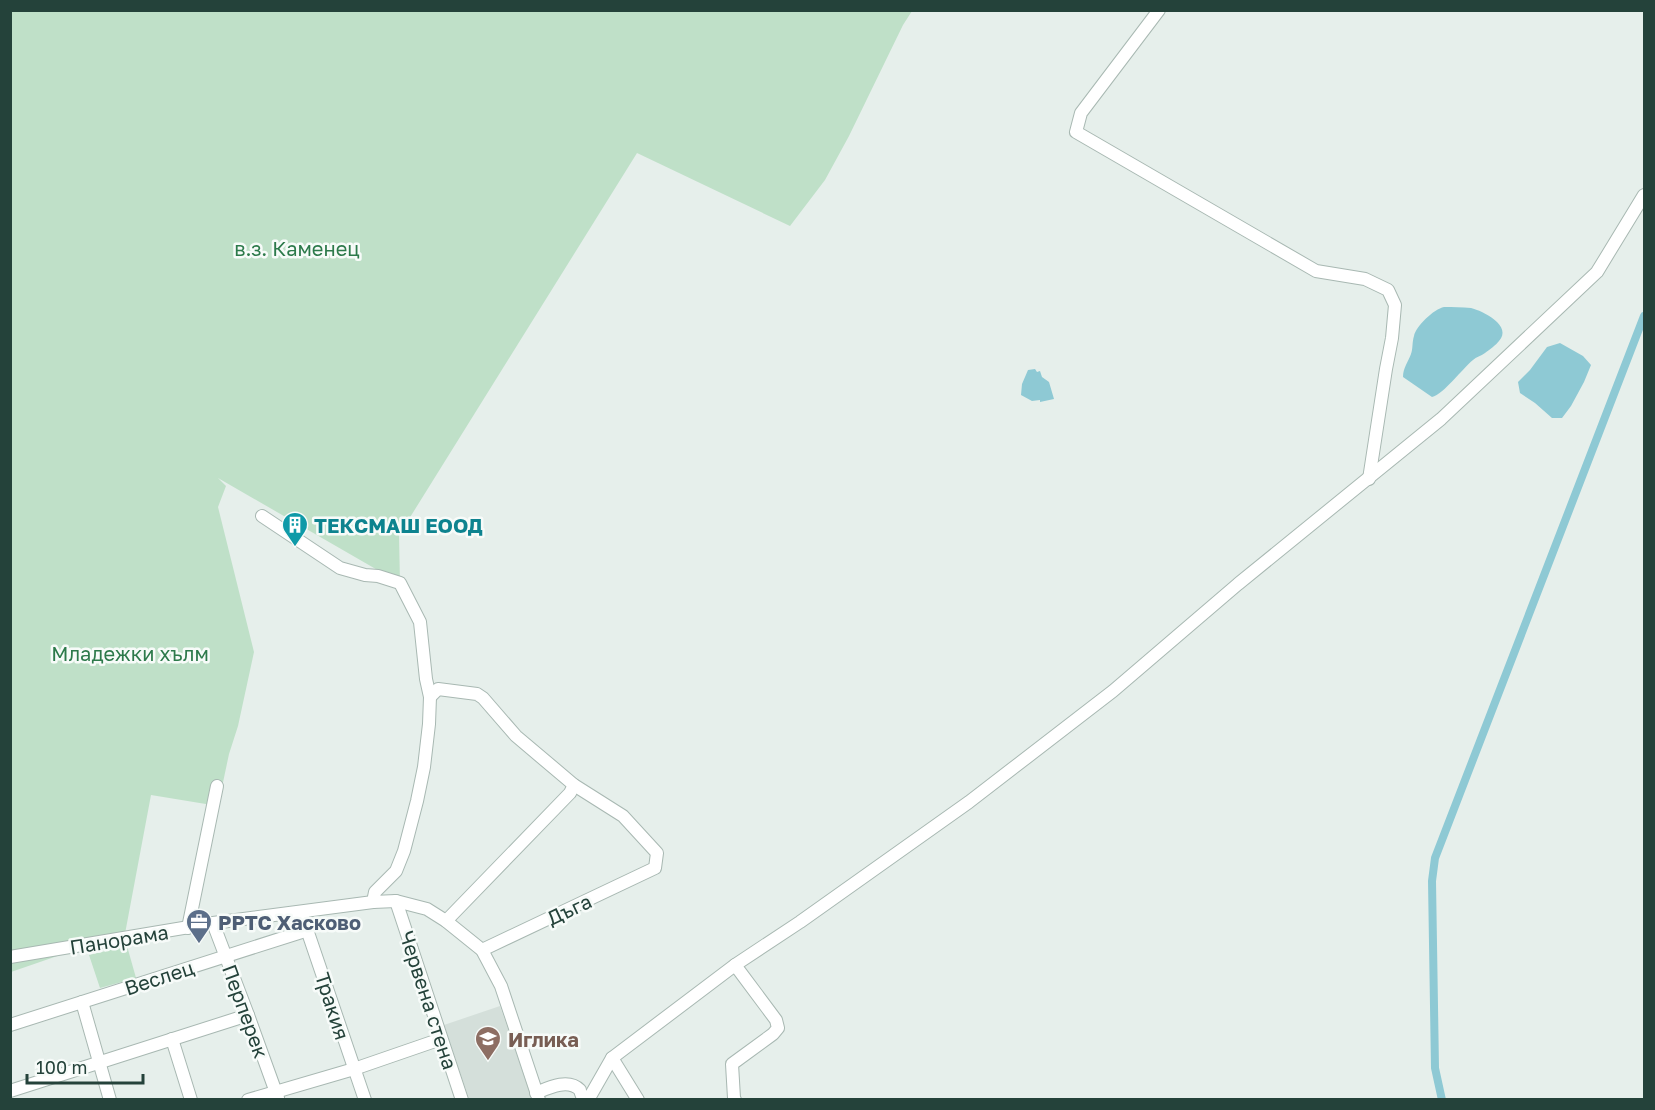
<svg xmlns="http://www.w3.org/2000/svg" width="1655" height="1110" font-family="'Golos Text',sans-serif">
<rect width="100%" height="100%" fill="#e6efeb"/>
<!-- built -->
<path fill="#d4dfda" d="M 500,1006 L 532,1099 L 469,1099 L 444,1025 Z"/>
<!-- green -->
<g fill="#bfe0c8">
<path d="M 10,11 L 912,11 L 903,25 L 849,136 L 825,180 L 790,226 L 637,153 L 399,535 L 400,583 L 218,478 L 226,486 L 218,507 L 254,652 L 238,726 L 229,754 L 218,806 L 151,795 L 124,939 L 66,953 L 11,972 Z"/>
<path d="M 127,946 L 136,978 L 100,988 L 89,955 Z"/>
</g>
<!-- water -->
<g fill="#8ec9d4">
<path d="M 1444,307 C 1453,307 1462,307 1471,308 C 1483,311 1513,326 1499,341 C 1496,345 1489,350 1485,353 C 1481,356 1476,357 1473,360 C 1462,369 1444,394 1432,397 L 1403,377 C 1403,368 1408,362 1411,354 C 1413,349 1412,342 1414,336 C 1416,326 1434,309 1444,307 Z"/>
<path d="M 1560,343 L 1583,356 L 1591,365 L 1584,382 L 1571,406 L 1562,418 L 1552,418 L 1535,403 L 1520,393 L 1518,382 L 1530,370 L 1547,347 Z"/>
<path d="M 1035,369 L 1037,372 L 1040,371 L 1042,377 L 1049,382 L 1054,399 L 1040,402 L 1040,400 L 1032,401 L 1021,395 L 1022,384 L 1028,370 Z"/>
</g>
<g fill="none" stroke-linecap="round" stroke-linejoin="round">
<!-- canal -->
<path stroke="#8ec9d4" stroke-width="8" d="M 1442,1100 L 1435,1068 L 1432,881 L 1435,858 L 1644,316"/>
<defs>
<g id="minor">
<path d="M 1159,10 L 1081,113 L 1076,132 L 1316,271 L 1365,279 L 1388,290 L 1395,305 L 1392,338 L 1386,369 L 1369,479"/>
<path d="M 262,516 L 340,568 L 365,575 L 378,576 L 400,583 L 420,622 L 426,679 L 430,697 L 429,724 L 424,767 L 417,801 L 404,851 L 396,871 L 375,892 L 373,902"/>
<path d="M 430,697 L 438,689 L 477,694 L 483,698 L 516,736 L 574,785 L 623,816 L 657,853 L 655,868 L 482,950"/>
<path d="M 396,901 L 462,1100"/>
<path d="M 301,912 L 365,1100"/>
<path d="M 446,921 L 570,793 L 574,785"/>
<path d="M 213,923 L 248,1015 L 278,1098"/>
<path d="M 188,928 L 217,786"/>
<path d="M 10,957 L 213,923 L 373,902 L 396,901 L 427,909 L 446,921 L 482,950 L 501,986 L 539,1100"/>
<path d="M 735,965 L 776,1020 L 778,1028 L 773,1034 L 732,1064 L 734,1098 L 735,1100"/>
<path d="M 82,1002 L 110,1100"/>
<path d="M 10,1025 L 308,930"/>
<path d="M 172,1039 L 191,1100"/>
<path d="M 612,1058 L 638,1100"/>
<path d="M 10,1091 L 248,1015"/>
<path d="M 536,1093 C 548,1088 568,1078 580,1090 C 580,1091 583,1099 584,1100"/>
<path d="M 248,1100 L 354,1069 L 441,1039"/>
<path d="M 588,1100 L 612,1058 L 735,965 L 800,922 L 969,802 L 1113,691 L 1238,584 L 1441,419 L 1597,272 L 1644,195"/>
</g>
</defs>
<!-- minor casing -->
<use href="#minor" stroke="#a8b8b2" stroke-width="14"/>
<!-- minor -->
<use href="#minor" stroke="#fff" stroke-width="12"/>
</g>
<!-- icons -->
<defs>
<symbol id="building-pin" viewBox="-11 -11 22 30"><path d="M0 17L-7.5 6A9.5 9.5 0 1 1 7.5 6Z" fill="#0f9aa8" stroke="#f7fbf9"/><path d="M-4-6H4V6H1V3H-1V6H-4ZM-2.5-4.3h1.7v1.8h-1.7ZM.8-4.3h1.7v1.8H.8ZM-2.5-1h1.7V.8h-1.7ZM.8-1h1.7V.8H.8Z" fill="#fff"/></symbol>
<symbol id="office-pin" viewBox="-11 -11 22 30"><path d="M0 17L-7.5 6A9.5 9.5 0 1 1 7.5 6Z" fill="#5c6f8a" stroke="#f7fbf9"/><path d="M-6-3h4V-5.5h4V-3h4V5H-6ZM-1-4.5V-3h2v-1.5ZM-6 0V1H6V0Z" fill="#fff"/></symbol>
<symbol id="school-pin" viewBox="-11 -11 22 30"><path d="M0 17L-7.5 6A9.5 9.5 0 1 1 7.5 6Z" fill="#8d6e63" stroke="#f7fbf9"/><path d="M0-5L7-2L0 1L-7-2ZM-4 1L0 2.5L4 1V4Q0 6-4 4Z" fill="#fff"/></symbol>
</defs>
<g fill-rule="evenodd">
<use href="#building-pin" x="280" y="510" width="30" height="40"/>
<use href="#office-pin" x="184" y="907" width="30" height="40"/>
<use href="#school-pin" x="473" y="1024" width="30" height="40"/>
</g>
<g text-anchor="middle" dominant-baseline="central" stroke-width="5" stroke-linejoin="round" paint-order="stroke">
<!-- park labels -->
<g font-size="20" fill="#2d7a4b" stroke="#f7fbf9">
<text x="297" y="248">в.з. Каменец</text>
<text x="130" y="653">Младежки хълм</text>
</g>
<!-- culture labels -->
<g font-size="20" font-weight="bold" fill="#0d838f" stroke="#f7fbf9" text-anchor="start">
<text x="314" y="525">ТЕКСМАШ ЕООД</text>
</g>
<!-- street labels -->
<g font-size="20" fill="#24423a" stroke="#f7fbf9">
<text transform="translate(569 909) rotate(-25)">Дъга</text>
<text transform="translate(119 939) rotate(-9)">Панорама</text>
<text transform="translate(159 977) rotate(-18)">Веслец</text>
<text transform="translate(429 1000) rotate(72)">Червена стена</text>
<text transform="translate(333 1006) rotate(72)">Тракия</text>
<text transform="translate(246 1011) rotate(70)">Перперек</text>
</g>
<!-- service labels -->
<g font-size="20" font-weight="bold" fill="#4e5e75" stroke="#f7fbf9" text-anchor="start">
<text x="218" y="922">РРТС Хасково</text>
</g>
<!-- education labels -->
<g font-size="20" font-weight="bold" fill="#785e54" stroke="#f7fbf9" text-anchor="start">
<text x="508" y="1039">Иглика</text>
</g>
</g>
<!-- border -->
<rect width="1655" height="1110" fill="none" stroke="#24423a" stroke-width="24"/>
<!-- scale -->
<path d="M27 1074v9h116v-9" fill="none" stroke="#24423a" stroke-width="3"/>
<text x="36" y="1074" font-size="18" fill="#24423a" stroke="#f7fbf9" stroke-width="4.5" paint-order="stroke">100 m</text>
</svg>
